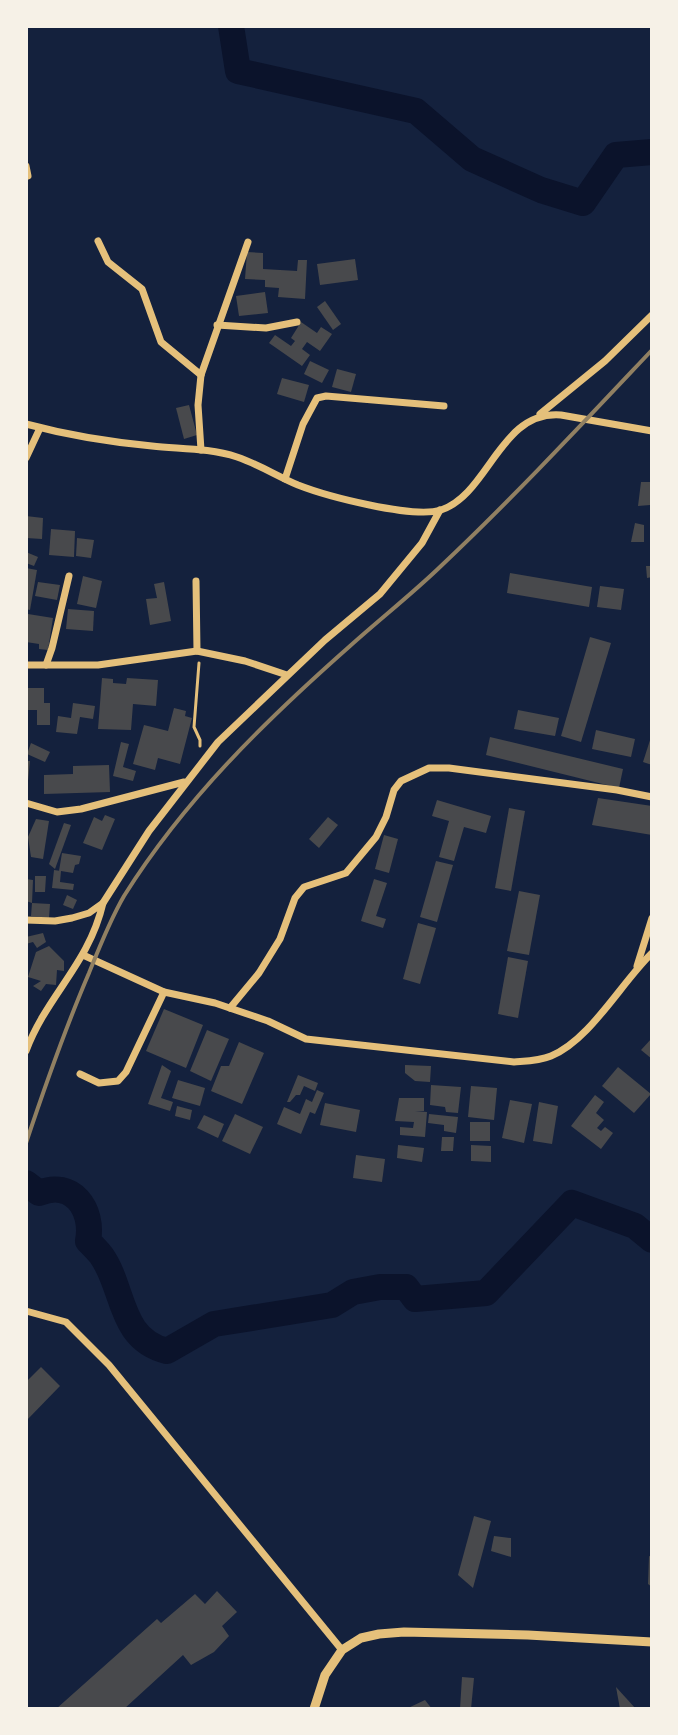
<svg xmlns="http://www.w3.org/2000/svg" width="678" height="1735" font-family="'PT Sans',sans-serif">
<rect width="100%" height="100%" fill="#14213d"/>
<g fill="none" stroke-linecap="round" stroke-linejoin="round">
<!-- river -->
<g stroke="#0b132b" stroke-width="26">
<path d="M 231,26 L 238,71 L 416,111 L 472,159 L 541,190 L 583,203 L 616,155 L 652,152"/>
<path d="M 26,1183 L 39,1193 C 72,1179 94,1209 88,1241 C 92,1245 97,1250 101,1255 C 125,1288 118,1339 167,1351 L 214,1324 L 332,1305 L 353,1292 L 380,1287 L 406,1287 L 415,1299 L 486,1293 L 572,1203 L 635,1226 L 652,1240"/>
</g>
</g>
<!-- building -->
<g fill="#48494c">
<path d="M 247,252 L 263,253 L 263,269 L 297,271 L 298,260 L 307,260 L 305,299 L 278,297 L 279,288 L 265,287 L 265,280 L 245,279 Z"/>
<path d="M 355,259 L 358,280 L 320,285 L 317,264 Z"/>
<path d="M 265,292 L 268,313 L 239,316 L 236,296 Z"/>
<path d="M 325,301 L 341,324 L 333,330 L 317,307 Z"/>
<path d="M 301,322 L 317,333 L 321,327 L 332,334 L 320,351 L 307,342 L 302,349 L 310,355 L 302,366 L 269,343 L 275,335 L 291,346 L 295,341 L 291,338 Z"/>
<path d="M 310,361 L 329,370 L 322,383 L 304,374 Z"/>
<path d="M 337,369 L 356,374 L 351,392 L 332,387 Z"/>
<path d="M 282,378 L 309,385 L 304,402 L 277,394 Z"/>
<path d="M 189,405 L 197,435 L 184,439 L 176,408 Z"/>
<path d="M 641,482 L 651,482 L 650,505 L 638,506 Z"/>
<path d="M 26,516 L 43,518 L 42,539 L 26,538 Z"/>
<path d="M 635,523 L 644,525 L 644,542 L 631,542 Z"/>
<path d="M 51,529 L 75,531 L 74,557 L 49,555 Z"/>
<path d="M 77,538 L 94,540 L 91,558 L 76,556 Z"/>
<path d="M 26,552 L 38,557 L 34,566 L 26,563 Z"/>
<path d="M 646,566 L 652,566 L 652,577 L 647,578 Z"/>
<path d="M 26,568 L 37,570 L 30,610 L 26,609 Z"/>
<path d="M 510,573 L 592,587 L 589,607 L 507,593 Z"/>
<path d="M 83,576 L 102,581 L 96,608 L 77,604 Z"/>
<path d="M 38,582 L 60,585 L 57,600 L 35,596 Z"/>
<path d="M 164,582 L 171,621 L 150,625 L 146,599 L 157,598 L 154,584 Z"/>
<path d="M 600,586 L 624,589 L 621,610 L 597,607 Z"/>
<path d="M 68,609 L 94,611 L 93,631 L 66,629 Z"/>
<path d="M 28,614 L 53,618 L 48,650 L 39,649 L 39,644 L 26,642 Z"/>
<path d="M 590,637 L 611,643 L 581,742 L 561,736 Z"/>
<path d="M 102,678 L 113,679 L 113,683 L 126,684 L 127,678 L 158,680 L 156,706 L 133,704 L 131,730 L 98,729 Z"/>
<path d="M 26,688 L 44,688 L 44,703 L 50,703 L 50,725 L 37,725 L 37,710 L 26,710 Z"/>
<path d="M 73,703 L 95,706 L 93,719 L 80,717 L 77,734 L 56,732 L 58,716 L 71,718 Z"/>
<path d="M 174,708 L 186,711 L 185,716 L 192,718 L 180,764 L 158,758 L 155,770 L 133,764 L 144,725 L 168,731 Z"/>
<path d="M 518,710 L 559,718 L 555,736 L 514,729 Z"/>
<path d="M 596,730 L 635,739 L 631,757 L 592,749 Z"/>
<path d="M 490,737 L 623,769 L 619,788 L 486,755 Z"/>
<path d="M 651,737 L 652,737 L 652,765 L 643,762 Z"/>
<path d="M 121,742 L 129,744 L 123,767 L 136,771 L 133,781 L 113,776 Z"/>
<path d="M 31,743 L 50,752 L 45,762 L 27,754 Z"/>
<path d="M 26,761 L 30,761 L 28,781 L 26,781 Z"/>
<path d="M 109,765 L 110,792 L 44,794 L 44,775 L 73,774 L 73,766 Z"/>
<path d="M 598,798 L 652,806 L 652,835 L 592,825 Z"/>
<path d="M 437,800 L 491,816 L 486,833 L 464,827 L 454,861 L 439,857 L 449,821 L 432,816 Z"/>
<path d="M 509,808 L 525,811 L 511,891 L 495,888 Z"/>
<path d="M 105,815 L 115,819 L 102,850 L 83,843 L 94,817 L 102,821 Z"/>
<path d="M 328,817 L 338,825 L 319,848 L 309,839 Z"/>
<path d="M 36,819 L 49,821 L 43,859 L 31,857 L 28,837 Z"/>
<path d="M 64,823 L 71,825 L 55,869 L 49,864 Z"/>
<path d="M 384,835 L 398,839 L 389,873 L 375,869 Z"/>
<path d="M 62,853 L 81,856 L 79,864 L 75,865 L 73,873 L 61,871 L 60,882 L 74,884 L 73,890 L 52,888 L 54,870 L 61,871 L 59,871 Z"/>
<path d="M 436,861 L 453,865 L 437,922 L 420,917 Z"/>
<path d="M 35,876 L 46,876 L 45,892 L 35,892 Z"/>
<path d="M 26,879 L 33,880 L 32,903 L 50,904 L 49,918 L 31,916 L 32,903 L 26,901 Z"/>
<path d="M 374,879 L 387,883 L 376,916 L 386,919 L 383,928 L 361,921 Z"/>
<path d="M 519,891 L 540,895 L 529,955 L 507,951 Z"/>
<path d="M 67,895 L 77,900 L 73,909 L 63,905 Z"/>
<path d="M 418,923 L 436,928 L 420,984 L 403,979 Z"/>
<path d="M 43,933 L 46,942 L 37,948 L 33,942 L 26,944 L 26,937 Z"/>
<path d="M 49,946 L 64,961 L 64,971 L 57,970 L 56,985 L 46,984 L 41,991 L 33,986 L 41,981 L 28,977 L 36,952 Z"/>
<path d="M 508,957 L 528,961 L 518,1018 L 498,1014 Z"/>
<path d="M 164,1009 L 203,1025 L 186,1068 L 146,1051 Z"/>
<path d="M 207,1030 L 229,1039 L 211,1081 L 190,1071 Z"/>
<path d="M 652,1038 L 652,1059 L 641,1050 Z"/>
<path d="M 239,1042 L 264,1053 L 242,1104 L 211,1091 L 221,1066 L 229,1066 Z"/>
<path d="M 162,1065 L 171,1071 L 161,1098 L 173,1102 L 170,1111 L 148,1104 Z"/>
<path d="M 405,1065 L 431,1066 L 430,1082 L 415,1081 L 405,1073 Z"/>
<path d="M 618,1067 L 651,1094 L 634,1113 L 602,1086 Z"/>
<path d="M 298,1075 L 318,1083 L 315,1091 L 304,1086 L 300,1095 L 296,1095 L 290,1102 L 287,1102 Z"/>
<path d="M 178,1080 L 205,1088 L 200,1106 L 172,1098 Z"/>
<path d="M 431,1085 L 461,1087 L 458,1113 L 446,1112 L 445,1107 L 430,1105 Z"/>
<path d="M 471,1086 L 497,1088 L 494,1120 L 468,1117 Z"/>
<path d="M 317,1090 L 324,1093 L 315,1114 L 310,1112 L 301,1134 L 277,1124 L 284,1107 L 300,1114 L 306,1099 L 312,1102 Z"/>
<path d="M 595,1095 L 604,1102 L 596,1113 L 604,1120 L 597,1128 L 601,1131 L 605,1127 L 613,1133 L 601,1149 L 571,1126 Z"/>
<path d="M 399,1098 L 424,1098 L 424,1111 L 415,1111 L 427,1112 L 425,1137 L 400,1135 L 400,1127 L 413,1128 L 414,1122 L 395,1121 Z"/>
<path d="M 510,1100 L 532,1104 L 524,1143 L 502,1138 Z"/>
<path d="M 539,1102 L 558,1106 L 552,1144 L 533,1141 Z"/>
<path d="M 325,1103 L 360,1110 L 356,1132 L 320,1125 Z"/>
<path d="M 177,1106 L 192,1110 L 190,1120 L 175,1116 Z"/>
<path d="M 235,1114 L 263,1127 L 250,1154 L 222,1141 Z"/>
<path d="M 429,1114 L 458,1117 L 456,1133 L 444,1131 L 444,1125 L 428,1123 Z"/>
<path d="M 204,1115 L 224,1124 L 218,1138 L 197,1128 Z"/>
<rect x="470" y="1122" width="20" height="19"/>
<path d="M 442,1137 L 454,1137 L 453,1151 L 441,1151 Z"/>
<path d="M 398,1145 L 424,1148 L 422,1162 L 397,1158 Z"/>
<path d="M 471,1145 L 491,1146 L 491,1162 L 471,1161 Z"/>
<path d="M 356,1155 L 385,1159 L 382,1182 L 353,1178 Z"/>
<path d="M 41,1367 L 60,1386 L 26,1421 L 26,1382 Z"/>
<path d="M 474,1516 L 491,1521 L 473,1588 L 458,1575 Z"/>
<path d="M 494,1536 L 511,1538 L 511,1557 L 491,1551 Z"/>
<path d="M 649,1556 L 652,1557 L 652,1587 L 648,1584 Z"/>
<path d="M 217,1591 L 237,1612 L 222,1626 L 229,1636 L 214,1652 L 191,1665 L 183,1655 L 124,1709 L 56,1709 L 157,1619 L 161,1623 L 195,1594 L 205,1604 Z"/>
<path d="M 462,1677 L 474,1678 L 471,1709 L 460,1709 Z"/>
<path d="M 616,1687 L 636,1709 L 620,1709 Z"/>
<path d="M 425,1700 L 432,1709 L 406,1709 Z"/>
</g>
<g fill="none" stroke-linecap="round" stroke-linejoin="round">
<!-- path -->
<path stroke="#e5c07b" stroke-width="3" d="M 199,663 L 194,727 L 200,740 L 200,746"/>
<!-- minor -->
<g stroke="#e5c07b" stroke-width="7">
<path d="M 26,166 L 28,176"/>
<path d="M 98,241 L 108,262 L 142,289 L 161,342 L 201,375"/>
<path d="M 217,325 L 266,328 L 297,322"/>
<path d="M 540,414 L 605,361 L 652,315"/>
<path d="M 26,424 C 67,435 110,442 152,446 C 180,449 210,448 237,457 C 258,464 277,476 298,485 C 326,496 413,519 441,510 C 489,494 500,410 561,415 L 652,431"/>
<path d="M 201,450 L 198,405 L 201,375 L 248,242"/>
<path d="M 26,458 L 40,428"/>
<path d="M 285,479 L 303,424 L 317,398 L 326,396 L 444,406"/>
<path d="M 196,581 L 197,651"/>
<path d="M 26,665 L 98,665 L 197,651 L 245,661 L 287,675"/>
<path d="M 46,665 L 52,648 L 69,576"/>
<path d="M 26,803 L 57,812 L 81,809 L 184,782"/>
<path d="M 26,920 L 55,921 L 72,918 L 89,913 L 103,903 L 149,831 L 218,742 L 325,640 L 380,594 L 422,543 L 440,510"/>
<path d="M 83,955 L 164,992 L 215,1003 L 268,1021 L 306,1039 L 514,1062 C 527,1061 539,1061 551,1056 C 590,1040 621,983 652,953"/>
<path d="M 637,966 L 652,918"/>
<path d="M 230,1008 L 259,973 L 280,939 L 295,898 L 304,887 L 346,873 L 376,837 L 386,817 L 394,790 L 401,781 L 429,768 L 449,768 L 617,790 L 652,797"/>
<path d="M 26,1051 C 47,995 89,964 103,903"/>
<path d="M 80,1074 L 99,1083 L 118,1081 L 126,1072 L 164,992"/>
<path d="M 26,1311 L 66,1322 L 109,1365 L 342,1650"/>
</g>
<!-- tertiary -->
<path stroke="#e5c07b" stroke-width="9" d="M 314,1709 L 325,1675 L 342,1650 L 361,1638 L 379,1634 L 404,1632 L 528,1635 L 652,1642"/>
<!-- rail -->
<path stroke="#918062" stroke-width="4" d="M 26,1143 C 45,1086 65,1029 89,973 C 99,948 110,920 124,896 C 185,799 265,721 350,646 C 380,619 412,594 441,566 C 514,497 583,423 652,350"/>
</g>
<!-- border -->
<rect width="678" height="1735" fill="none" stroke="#f6f1e7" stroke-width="56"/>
</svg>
